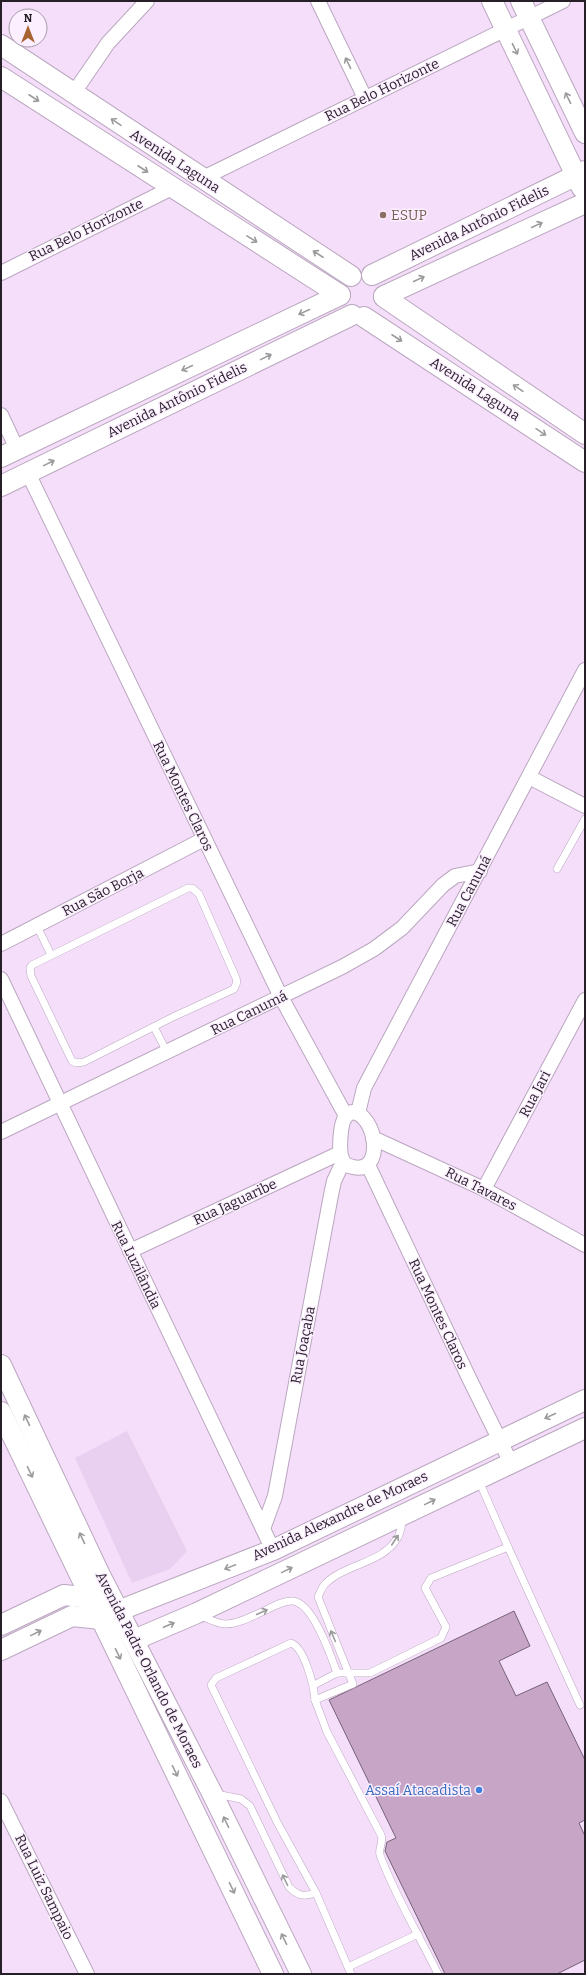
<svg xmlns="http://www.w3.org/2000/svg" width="586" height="1975" font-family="Bitter,serif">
<rect width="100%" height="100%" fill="#f4def9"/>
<!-- built -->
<path fill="#e9cff0" d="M 127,1431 L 187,1551 L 170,1569 L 132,1583 L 75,1458 Z"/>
<!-- building -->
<path fill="#c6a5c7" stroke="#776277" d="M 514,1611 L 530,1646 L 499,1661 L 516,1696 L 547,1682 L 585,1760 L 585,1820 L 579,1823 L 585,1836 L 585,1960 L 557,1974 L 445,1974 L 385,1851 L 387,1842 L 396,1838 L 329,1700 Z"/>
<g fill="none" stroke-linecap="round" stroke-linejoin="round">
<defs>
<g id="lane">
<path d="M 557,869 L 585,819"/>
<path d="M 188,888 L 192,888 L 199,894 L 236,978 L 237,982 L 234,989 L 173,1017 L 84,1062 L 76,1063 L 72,1061 L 31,976 L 30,968 L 32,965 Z"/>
<path d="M 37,926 L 51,955"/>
<path d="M 154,1027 L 167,1052"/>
<path d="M 403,1519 C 401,1525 401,1532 398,1537 C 383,1564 346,1563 325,1584 C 322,1587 320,1593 318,1597 L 353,1684 L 315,1700 L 327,1732 L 381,1835 C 384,1842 378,1848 380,1855 C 395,1896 419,1935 438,1974"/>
<path d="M 508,1547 L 580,1705"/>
<path d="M 200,1615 C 208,1619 217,1624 226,1624 C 239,1624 252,1616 264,1611 C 272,1607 284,1600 293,1601 C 313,1603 331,1656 337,1673"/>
<path d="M 314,1685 L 337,1673 L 370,1673 L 441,1638 L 446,1627 L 425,1588 L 431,1578 L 508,1547 L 479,1481"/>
<path d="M 315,1700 C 314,1687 305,1648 291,1643 L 216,1678 L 211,1685 L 277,1822 L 316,1893 L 351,1974"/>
<path d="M 216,1794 L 241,1799 L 250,1806 L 289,1887 C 298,1896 303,1897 316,1893"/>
<path d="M 348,1967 L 418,1934"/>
</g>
<g id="street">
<path d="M 318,1 L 365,98"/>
<path d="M 73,94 L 108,43 L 147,1"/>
<path d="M 201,179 L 563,1"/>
<path d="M 1,273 L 172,188"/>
<path d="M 1,415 L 17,449"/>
<path d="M 28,473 L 281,997 L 346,1116"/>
<path d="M 529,777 L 585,806"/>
<path d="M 1,944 L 204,839"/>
<path d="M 1,979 L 273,1550"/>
<path d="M 352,1112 C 377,1114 385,1175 353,1167 C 349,1166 345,1165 343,1161 C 338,1153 340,1123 346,1116 C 348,1114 350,1113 352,1112 Z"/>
<path d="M 358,1113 L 364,1088 L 585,670"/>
<path d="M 1,1132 L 342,967 L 374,949 L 402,928 L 443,885 L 455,876 L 480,871"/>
<path d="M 373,1138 L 484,1189 L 585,1245"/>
<path d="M 368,1165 L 469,1378 L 511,1463"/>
<path d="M 484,1189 L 585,1000"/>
<path d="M 130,1251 L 340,1153"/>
<path d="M 263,1529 L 275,1496 L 331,1195 L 334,1181 L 343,1162"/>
<path d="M 1,1801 L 87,1974"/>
</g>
<g id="secondary">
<path d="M 492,1 L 582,188"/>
<path d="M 521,1 L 585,133"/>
<path d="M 1,45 L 351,276"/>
<path d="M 1,77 L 340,295"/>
<path d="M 372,275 L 585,171"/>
<path d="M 384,296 L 585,203"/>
<path d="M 384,297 L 585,434"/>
<path d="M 364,317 L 585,462"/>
<path d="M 1,457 L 340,295"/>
<path d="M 1,486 L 352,315"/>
<path d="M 1,1365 L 99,1573 L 212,1793 L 301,1974"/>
<path d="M 1,1412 L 273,1974"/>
<path d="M 1,1625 L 64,1595 L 91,1598 L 118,1611 L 273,1550 L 585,1400"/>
<path d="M 134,1640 L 197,1613 L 585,1428"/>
<path d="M 1,1650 L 72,1616 L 101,1619 L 110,1625"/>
</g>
</defs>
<!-- lane casing -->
<use href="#lane" stroke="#bba7c0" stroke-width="8"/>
<!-- street casing -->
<use href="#street" stroke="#bba7c0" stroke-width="16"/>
<!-- secondary casing -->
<use href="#secondary" stroke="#bba7c0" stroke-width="22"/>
<!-- lane -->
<use href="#lane" stroke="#fff" stroke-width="7"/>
<!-- street -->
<use href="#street" stroke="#fff" stroke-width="14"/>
<!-- secondary -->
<use href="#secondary" stroke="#fff" stroke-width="20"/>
</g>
<!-- one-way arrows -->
<defs><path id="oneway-shaft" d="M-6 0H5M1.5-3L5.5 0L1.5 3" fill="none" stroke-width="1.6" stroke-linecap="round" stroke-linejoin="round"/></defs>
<g stroke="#9d9a9e">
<use href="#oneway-shaft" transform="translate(515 49) rotate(64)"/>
<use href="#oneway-shaft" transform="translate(348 63) rotate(-116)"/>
<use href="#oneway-shaft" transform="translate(34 98) rotate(33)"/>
<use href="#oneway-shaft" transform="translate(568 98) rotate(-116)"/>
<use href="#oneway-shaft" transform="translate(116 122) rotate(-146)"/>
<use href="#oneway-shaft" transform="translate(143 169) rotate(33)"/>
<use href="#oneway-shaft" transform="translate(537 225) rotate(-25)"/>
<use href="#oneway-shaft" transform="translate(252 239) rotate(32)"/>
<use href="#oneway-shaft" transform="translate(318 254) rotate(-147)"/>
<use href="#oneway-shaft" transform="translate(419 279) rotate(-25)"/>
<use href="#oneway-shaft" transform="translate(304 312) rotate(155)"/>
<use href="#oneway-shaft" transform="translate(397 338) rotate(33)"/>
<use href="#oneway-shaft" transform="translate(266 357) rotate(-26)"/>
<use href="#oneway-shaft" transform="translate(187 368) rotate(155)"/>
<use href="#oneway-shaft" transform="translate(518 388) rotate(-146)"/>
<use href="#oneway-shaft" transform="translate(541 432) rotate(34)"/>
<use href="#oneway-shaft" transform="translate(49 463) rotate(-26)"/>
<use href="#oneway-shaft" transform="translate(550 1416) rotate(155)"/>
<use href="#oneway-shaft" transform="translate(27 1420) rotate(-115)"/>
<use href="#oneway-shaft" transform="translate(30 1472) rotate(64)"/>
<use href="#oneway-shaft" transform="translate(430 1502) rotate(-26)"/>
<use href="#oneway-shaft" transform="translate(82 1538) rotate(-115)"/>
<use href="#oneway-shaft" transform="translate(395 1540) rotate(-57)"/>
<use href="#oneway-shaft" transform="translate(230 1567) rotate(158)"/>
<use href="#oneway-shaft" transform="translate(287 1570) rotate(-26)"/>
<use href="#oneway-shaft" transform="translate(262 1612) rotate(-24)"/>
<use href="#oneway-shaft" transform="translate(169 1625) rotate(-23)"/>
<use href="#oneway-shaft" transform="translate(36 1633) rotate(-26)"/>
<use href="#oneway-shaft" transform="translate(333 1636) rotate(-113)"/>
<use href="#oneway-shaft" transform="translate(118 1654) rotate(64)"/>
<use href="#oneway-shaft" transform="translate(175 1771) rotate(64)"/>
<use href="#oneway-shaft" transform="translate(226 1822) rotate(-116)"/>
<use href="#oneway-shaft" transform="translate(285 1880) rotate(-116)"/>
<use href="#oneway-shaft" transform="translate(232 1888) rotate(64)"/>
<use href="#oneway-shaft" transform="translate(284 1939) rotate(-116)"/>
</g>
<!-- markers -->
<circle fill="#8d6e63" stroke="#fcefff" stroke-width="1.5" cx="383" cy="215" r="4"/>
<circle fill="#3f7fe0" stroke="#fcefff" stroke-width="1.5" cx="479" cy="1790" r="4"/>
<g text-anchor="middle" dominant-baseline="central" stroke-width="3" stroke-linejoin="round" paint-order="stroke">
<!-- street labels -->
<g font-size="14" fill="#261f28" stroke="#fcefff">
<text transform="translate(382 90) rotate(-26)">Rua Belo Horizonte</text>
<text transform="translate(175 161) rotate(33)">Avenida Laguna</text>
<text transform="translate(479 223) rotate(-26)">Avenida Antônio Fidelis</text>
<text transform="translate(86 230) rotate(-26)">Rua Belo Horizonte</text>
<text transform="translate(475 389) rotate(33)">Avenida Laguna</text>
<text transform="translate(177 400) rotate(-26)">Avenida Antônio Fidelis</text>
<text transform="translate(183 796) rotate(64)">Rua Montes Claros</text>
<text transform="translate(469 891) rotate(-62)">Rua Canuná</text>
<text transform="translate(103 892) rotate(-27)">Rua São Borja</text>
<text transform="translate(249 1013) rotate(-26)">Rua Canumá</text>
<text transform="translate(535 1094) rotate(-62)">Rua Jari</text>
<text transform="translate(481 1189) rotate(27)">Rua Tavares</text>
<text transform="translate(235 1202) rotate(-25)">Rua Jaguaribe</text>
<text transform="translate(136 1265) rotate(64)">Rua Luzilândia</text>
<text transform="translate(438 1314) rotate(65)">Rua Montes Claros</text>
<text transform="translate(303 1345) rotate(-79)">Rua Joaçaba</text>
<text transform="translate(340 1516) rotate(-25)">Avenida Alexandre de Moraes</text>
<text transform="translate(149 1670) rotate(63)">Avenida Padre Orlando de Moraes</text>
<text transform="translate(44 1887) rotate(64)">Rua Luiz Sampaio</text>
</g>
<!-- education labels -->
<g font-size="14" fill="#785e54" stroke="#fcefff" text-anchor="start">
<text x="391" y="215">ESUP</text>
</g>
<!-- shop labels -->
<g font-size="14" fill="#366cbe" stroke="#fcefff" text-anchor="end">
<text x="471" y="1790">Assaí Atacadista</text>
</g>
</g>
<!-- border -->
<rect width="586" height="1975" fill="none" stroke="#261f28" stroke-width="4"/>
<!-- north arrow -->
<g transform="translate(28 28)"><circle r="19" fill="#fcefff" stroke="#a69ca9"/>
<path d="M0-3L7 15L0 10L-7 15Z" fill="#a76332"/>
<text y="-6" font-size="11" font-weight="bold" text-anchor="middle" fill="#261f28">N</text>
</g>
</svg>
